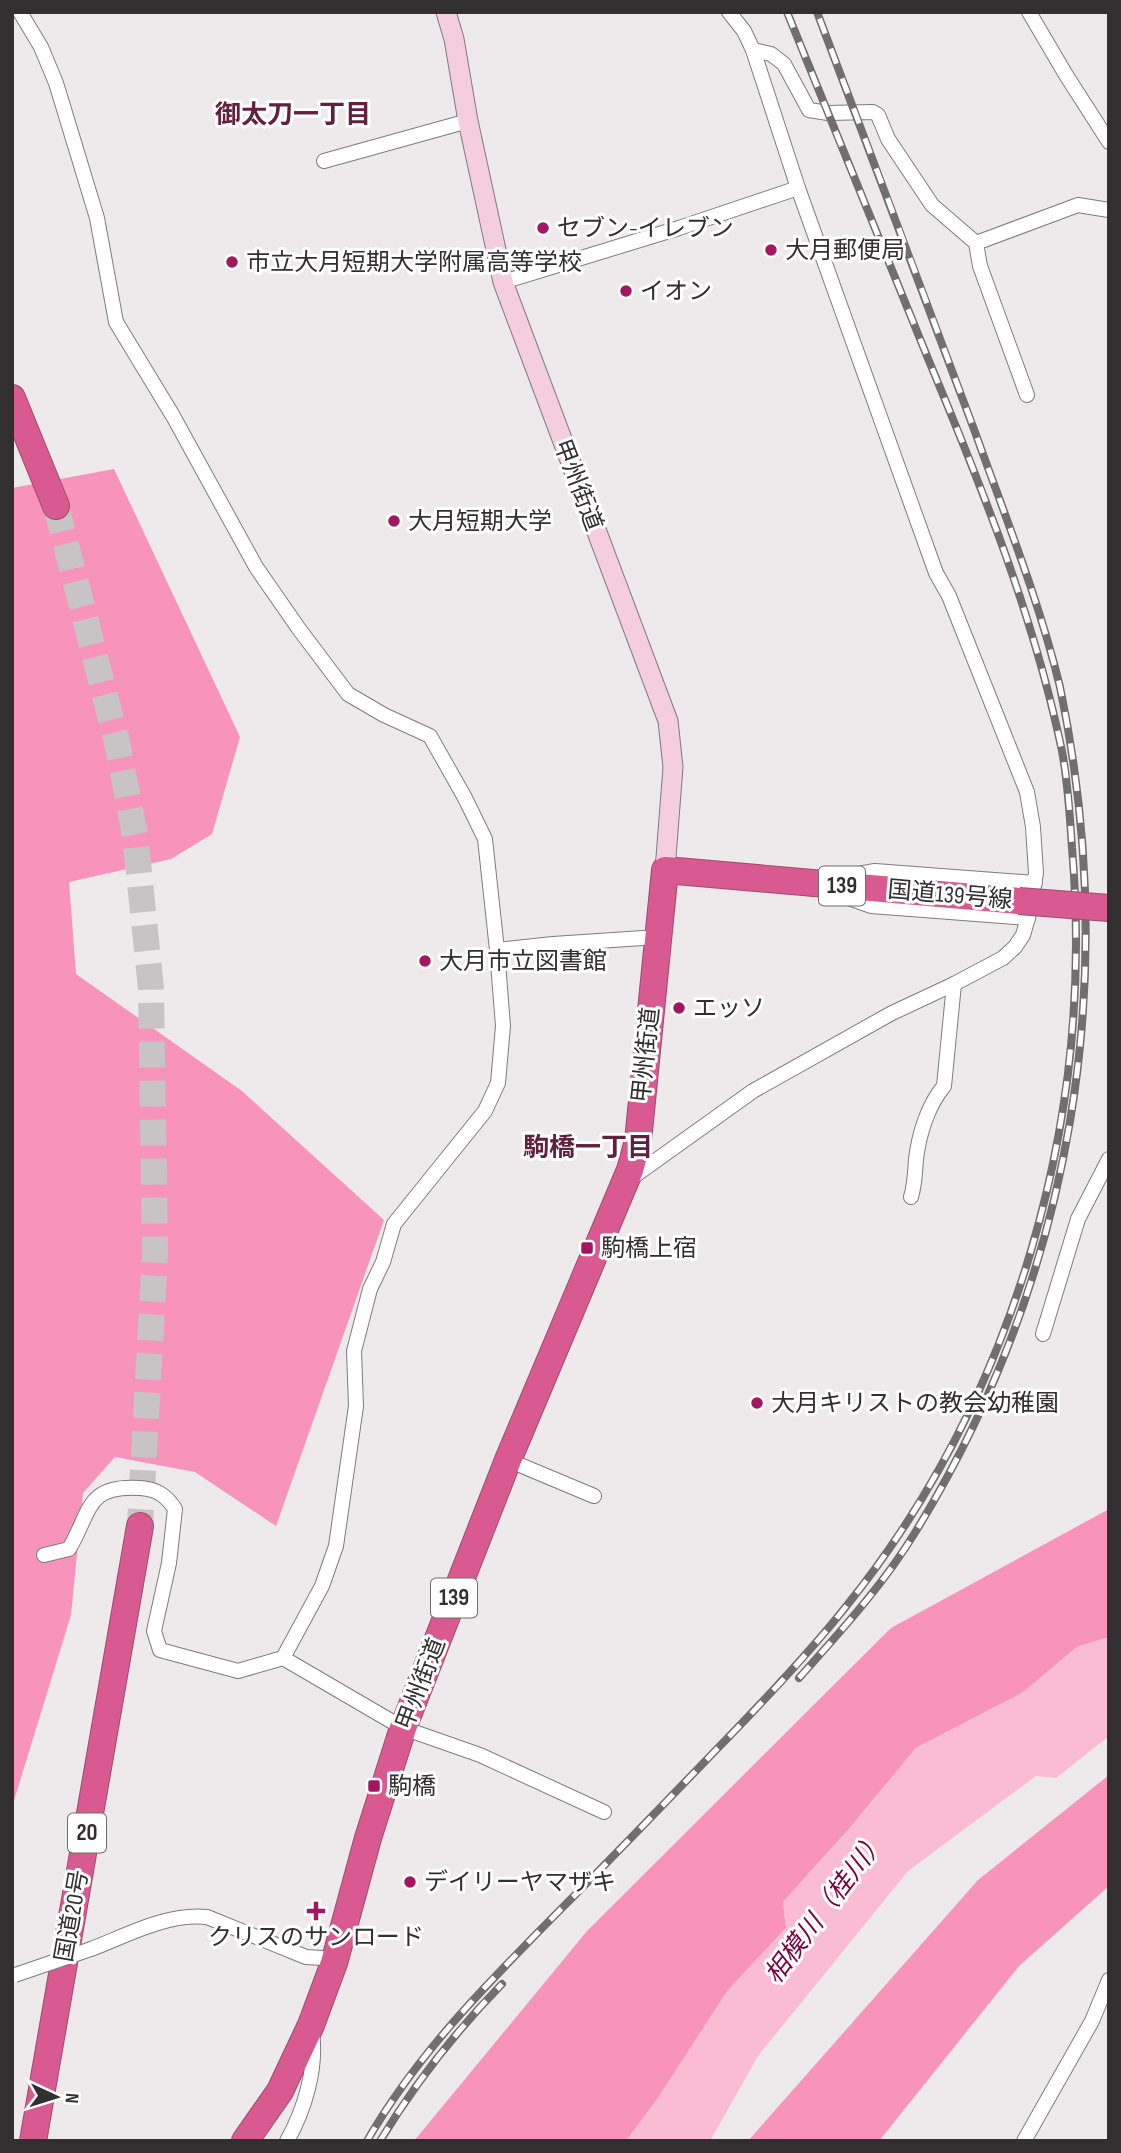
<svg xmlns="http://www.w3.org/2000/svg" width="1121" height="2153" font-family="'Sofia Sans Condensed','Noto Sans JP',sans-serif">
<rect width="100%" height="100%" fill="#eee9ea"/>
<!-- forest -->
<g fill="#f894bb">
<path d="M 114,469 L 240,737 L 212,834 L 171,859 L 69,882 L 76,974 L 242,1091 L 384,1220 L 276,1526 L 195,1472 L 115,1457 L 83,1493 L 71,1615 L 12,1807 L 12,488 Z"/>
<path d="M 1109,1509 L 1109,1637 L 1077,1647 L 1022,1693 L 916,1748 L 848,1830 L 783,1902 L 786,1928 L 728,1990 L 658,2098 L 626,2141 L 414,2141 L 587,1931 L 891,1628 Z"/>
<path d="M 1109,1775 L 1109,1886 L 1019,1966 L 879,2141 L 748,2141 L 978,1880 Z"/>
</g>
<!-- water -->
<path fill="#fabcd2" d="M 1109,1637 L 1109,1736 L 1056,1778 L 1036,1776 L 908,1871 L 758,2056 L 710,2141 L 626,2141 L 658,2098 L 728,1990 L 786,1928 L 783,1902 L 848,1830 L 916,1748 L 1022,1693 L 1077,1647 Z"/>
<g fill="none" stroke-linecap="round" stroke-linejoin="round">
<!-- highway-tunnel -->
<path stroke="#c8c4c5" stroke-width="26" stroke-dasharray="26 13" stroke-linecap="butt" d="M 56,506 L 117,742 L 135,835 L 151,988 L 155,1254 L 140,1526"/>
<defs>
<g id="street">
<path d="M 20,12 L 41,47 L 56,83 L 97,218 L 116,322 L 173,416 L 256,567 L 299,629 L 348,694 L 384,715 L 430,736 L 465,798 L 485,839 L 497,950 L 503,1026 L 498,1083 L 485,1111 L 394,1224 L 383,1262 L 370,1289 L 354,1351 L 356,1406 L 336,1546 L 322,1586 L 283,1658 L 238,1671 L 160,1650 L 154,1631 L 169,1563 L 175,1509 C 166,1495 156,1489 140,1488 C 86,1484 91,1512 69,1549 L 44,1555"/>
<path d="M 1029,12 L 1066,75 L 1109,142"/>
<path d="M 753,50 L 771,54 L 784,64 L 809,110 L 828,113 L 873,112 L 878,115 L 888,139 L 932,205 L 976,243 L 980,266 L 1027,395"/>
<path d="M 324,161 L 468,121"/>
<path d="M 976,243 L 1078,205 L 1109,210"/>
<path d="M 503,282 L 679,228 L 798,188"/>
<path d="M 841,877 L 875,871 L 1035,883"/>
<path d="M 837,894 L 871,906 L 1028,918"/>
<path d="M 497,950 L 553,944 L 658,937"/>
<path d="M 630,1179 L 753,1091 L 892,1013 L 954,984 L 1003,958 L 1015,947 L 1023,935 L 1028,918 L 1036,873 L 1033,827 L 1027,792 L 949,596 L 936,573 L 798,188 L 753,50 L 744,31 L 729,12"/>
<path d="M 911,1197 C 915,1184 915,1172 916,1159 C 919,1134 928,1105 944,1086 L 954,984"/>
<path d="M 1043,1334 L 1078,1219 L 1109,1159"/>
<path d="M 508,1460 L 594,1496"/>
<path d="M 283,1658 L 403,1728 L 480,1755 L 604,1812"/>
<path d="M 91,1949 C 128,1935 167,1913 207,1917 L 306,1957 L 322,1958 L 334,1963"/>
<path d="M 287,2141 C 305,2109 317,2068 312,2032"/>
<path d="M 1024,2141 L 1092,2021 L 1109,1980"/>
</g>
<path id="secondary" d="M 446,12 L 454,39 L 468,121 L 503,282 L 668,721 L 673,767 L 665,870"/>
<g id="highway">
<path d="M 12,398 L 56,506"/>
<path d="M 33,2141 L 140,1526"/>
<path d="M 245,2141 L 280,2091 L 311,2025 L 334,1963 L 368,1838 L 403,1728 L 508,1460 L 630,1170 L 638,1141 L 665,870 L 1019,901"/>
</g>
</defs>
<!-- street casing -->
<use href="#street" stroke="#807b7d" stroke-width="16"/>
<!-- secondary casing -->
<use href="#secondary" stroke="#807b7d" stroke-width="21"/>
<!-- highway casing -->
<use href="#highway" stroke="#9e4b6f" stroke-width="28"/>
<!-- street -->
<use href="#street" stroke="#fff" stroke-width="14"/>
<!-- secondary -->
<use href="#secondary" stroke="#f4cede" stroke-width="19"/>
<!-- highway -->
<use href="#highway" stroke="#d95a91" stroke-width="26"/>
<defs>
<g id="rail">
<path d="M 799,1678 C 841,1631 884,1584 916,1531 C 1073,1275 1121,980 1060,687 C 1039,600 1005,516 975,432 C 923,292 870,152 817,12"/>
<path d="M 367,2141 C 418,2052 490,1981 561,1909 C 613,1857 663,1805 714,1752 C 759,1706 804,1659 844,1609 C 1016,1397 1095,1118 1072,848 C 1070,816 1068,783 1062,751 C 1034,616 982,488 929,361 C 882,245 834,128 787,12"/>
<path d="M 380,2141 C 414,2085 456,2031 502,1984"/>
</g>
</defs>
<!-- rail casing -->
<use href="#rail" stroke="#716e6f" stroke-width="8"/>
<!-- rail -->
<use href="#rail" stroke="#fff" stroke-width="5" stroke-dasharray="16" stroke-linecap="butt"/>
<defs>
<path id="street-bridge" d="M 15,1975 L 91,1949"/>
<path id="highway-bridge" d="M 1019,901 L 1109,908"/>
</defs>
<!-- street-bridge casing -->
<use href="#street-bridge" stroke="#807b7d" stroke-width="16" stroke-linecap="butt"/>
<!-- highway-bridge casing -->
<use href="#highway-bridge" stroke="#9e4b6f" stroke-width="28" stroke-linecap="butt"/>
<!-- street-bridge -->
<use href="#street-bridge" stroke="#fff" stroke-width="14"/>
<!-- highway-bridge -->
<use href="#highway-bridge" stroke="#d95a91" stroke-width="26"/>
</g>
<!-- markers -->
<g fill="#a21760" stroke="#fff" stroke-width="2.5">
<circle cx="543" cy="228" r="7"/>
<circle cx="771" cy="250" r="7"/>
<circle cx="232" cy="262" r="7"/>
<circle cx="626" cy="291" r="7"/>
<circle cx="394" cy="521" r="7"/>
<circle cx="425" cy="961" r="7"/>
<circle cx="679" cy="1008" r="7"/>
<rect x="580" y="1241" width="14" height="14" rx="3.5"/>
<circle cx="757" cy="1403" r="7"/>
<rect x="367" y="1779" width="14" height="14" rx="3.5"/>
<circle cx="410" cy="1882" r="7"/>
<path d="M312.5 1900.5h7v7h7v7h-7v7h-7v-7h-7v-7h7z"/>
</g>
<g text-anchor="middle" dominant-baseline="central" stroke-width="6" stroke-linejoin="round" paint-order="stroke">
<!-- shield labels -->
<g fill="#fff" stroke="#6f6d6e" stroke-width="2">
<rect x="819" y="866.5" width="46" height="39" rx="5"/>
<rect x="431" y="1578.5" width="46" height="39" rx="5"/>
<rect x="68" y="1813.5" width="38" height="39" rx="5"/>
</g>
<g font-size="23" font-weight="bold" fill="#312f30">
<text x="842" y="886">139</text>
<text x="454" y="1598">139</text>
<text x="87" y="1833">20</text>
</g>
<!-- poi labels -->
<g font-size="24" fill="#312f30" stroke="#fff" text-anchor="start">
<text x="557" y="228">セブン-イレブン</text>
<text x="785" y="250">大月郵便局</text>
<text x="246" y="262">市立大月短期大学附属高等学校</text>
<text x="640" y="291">イオン</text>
<text x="408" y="521">大月短期大学</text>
<text x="439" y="961">大月市立図書館</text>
<text x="693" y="1008">エッソ</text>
<text x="601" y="1248">駒橋上宿</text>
<text x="771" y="1403">大月キリストの教会幼稚園</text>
<text x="388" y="1786">駒橋</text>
<text x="424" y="1882">デイリーヤマザキ</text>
<text x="316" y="1937" text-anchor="middle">クリスのサンロード</text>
</g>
<!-- street labels -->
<g font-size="24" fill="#312f30" stroke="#fff">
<text transform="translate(578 485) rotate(69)">甲州街道</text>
<text transform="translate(950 895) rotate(5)">国道139号線</text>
<text transform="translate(646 1055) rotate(-84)">甲州街道</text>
<text transform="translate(421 1684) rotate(-69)">甲州街道</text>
<text transform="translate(72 1916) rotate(-80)">国道20号</text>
</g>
<!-- neighbourhood labels -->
<g font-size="26" font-weight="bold" fill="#62203e" stroke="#fff">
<text x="293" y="115">御太刀一丁目</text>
<text x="588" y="1148">駒橋一丁目</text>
</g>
<!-- water labels -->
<g font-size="26" font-style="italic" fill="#7c0046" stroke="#fff">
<text transform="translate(826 1908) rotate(-53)">相模川（桂川）</text>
</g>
</g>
<!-- border -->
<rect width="1121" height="2153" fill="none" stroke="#312f30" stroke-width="28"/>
<!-- north arrow -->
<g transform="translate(56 2097) rotate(94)" stroke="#ffffff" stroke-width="5" paint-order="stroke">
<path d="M0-5L12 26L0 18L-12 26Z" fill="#312f30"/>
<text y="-10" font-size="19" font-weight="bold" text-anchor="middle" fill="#312f30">N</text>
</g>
</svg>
